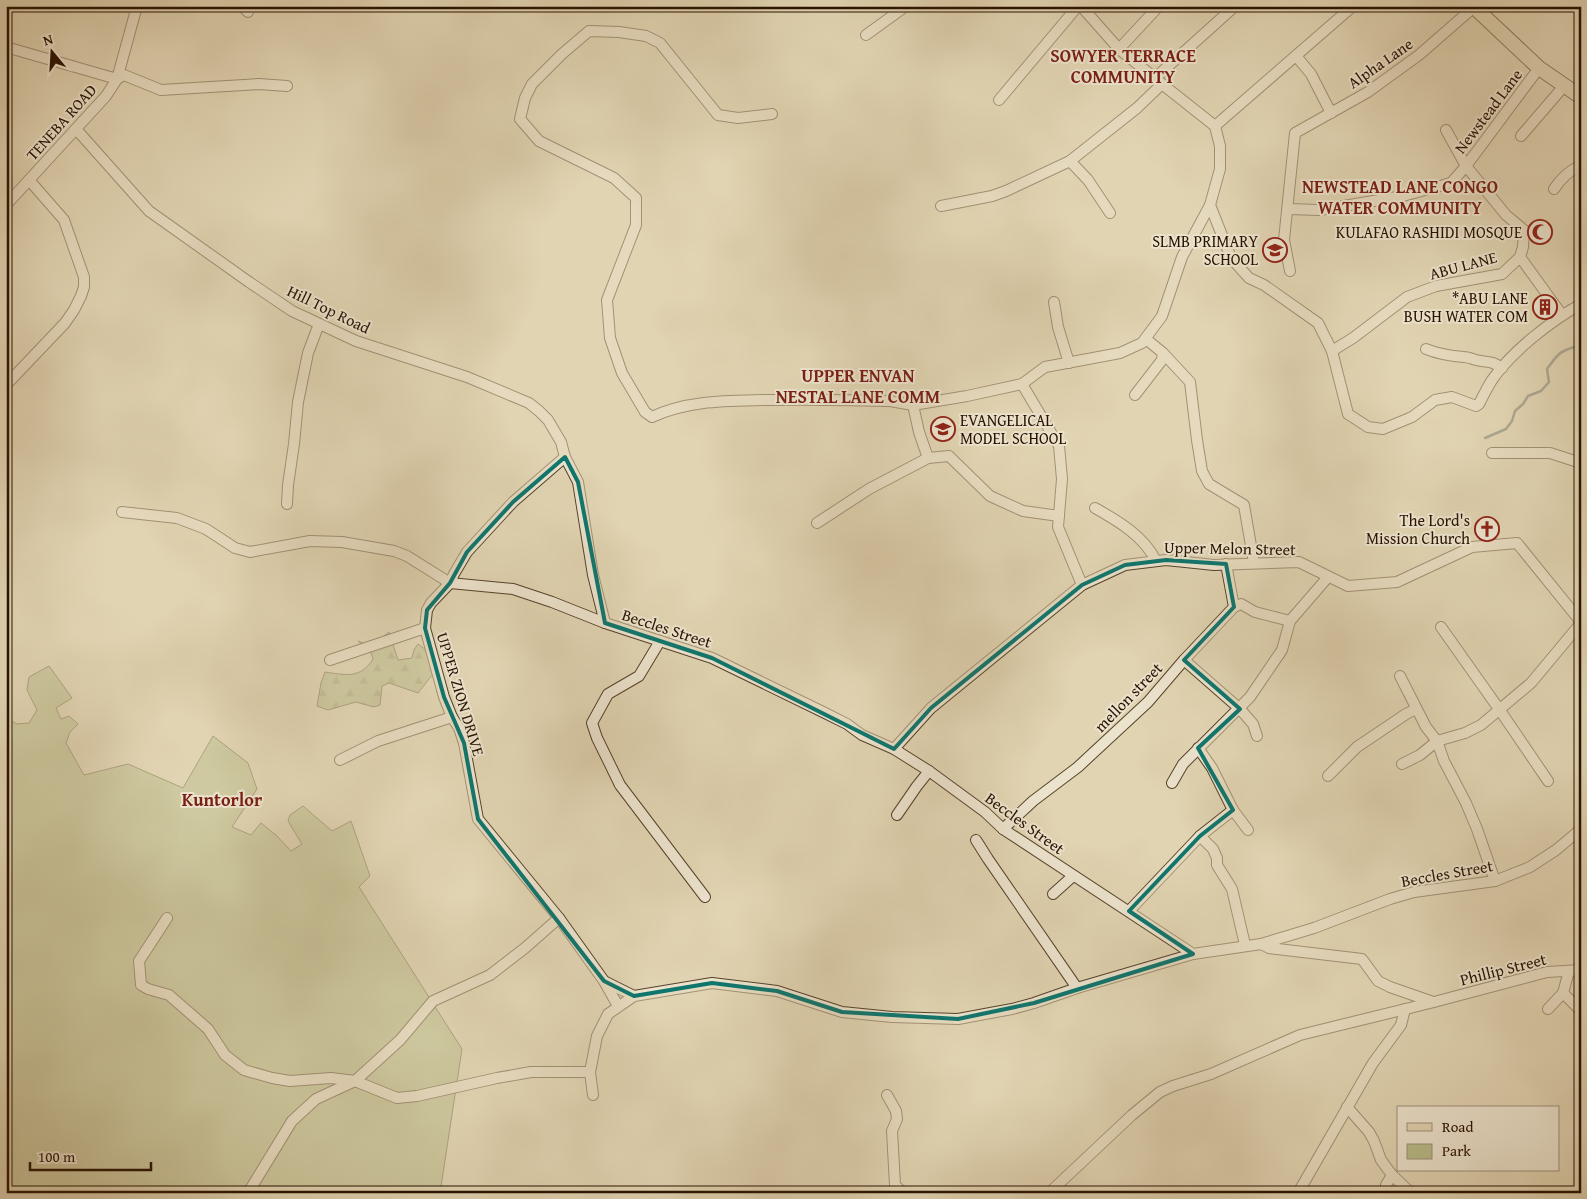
<svg xmlns="http://www.w3.org/2000/svg" width="1587" height="1199" font-family="'Gentium Book Plus',serif">
<defs>
<pattern id="forest-firs" width="22" height="20" patternUnits="userSpaceOnUse" patternTransform="scale(1.25)"><rect width="22" height="20" fill="#b7bc89"/><path d="M5 1l3.5 6h-7zM16 11l3.5 6h-7z" fill="#9da174"/></pattern>
</defs>
<rect width="100%" height="100%" fill="#e1d4b2"/>
<filter id="stains"><feTurbulence type="fractalNoise" baseFrequency=".004" numOctaves="4"/><feColorMatrix values="0 0 0 0 .2 0 0 0 0 .09 0 0 0 0 .02 0 0 0 .5 -.17"/></filter>
<radialGradient id="worn" r=".72"><stop offset=".6" stop-color="#630" stop-opacity="0"/><stop offset="1" stop-color="#630" stop-opacity=".3"/></radialGradient>
<!-- green -->
<path fill="#b7bc89" stroke="#706744" d="M 49,666 L 72,698 L 56,708 L 61,719 L 69,716 L 78,724 L 70,732 L 66,743 L 84,775 L 128,764 L 183,788 L 213,736 L 248,763 L 257,789 L 232,827 L 251,835 L 261,823 L 276,835 L 291,851 L 302,844 L 288,821 L 290,815 L 303,806 L 332,831 L 351,821 L 370,876 L 359,887 L 462,1049 L 440,1193 L 6,1193 L 6,756 C 16,749 13,740 6,733 L 6,722 L 8,719 L 17,724 L 29,723 L 37,710 L 27,690 L 29,677 Z"/>
<!-- forest -->
<path fill="url(#forest-firs)" stroke="#706744" d="M 389,632 L 398,660 L 412,658 L 414,650 L 418,644 L 426,650 L 433,674 L 418,693 L 389,683 L 382,686 L 380,705 L 374,707 L 356,702 L 328,710 L 317,706 L 321,683 L 325,672 C 345,675 361,679 373,659 L 370,650 L 358,641 L 368,645 L 379,640 Z"/>
<g fill="none" stroke-linecap="round" stroke-linejoin="round">
<!-- stream -->
<path stroke="#6b746d" stroke-width="2.5" d="M 1485,438 L 1506,429 L 1512,421 L 1515,411 L 1523,404 L 1528,396 L 1541,391 L 1549,382 L 1547,369 C 1559,352 1560,351 1581,345"/>
<defs>
<g id="minor">
<path d="M 242,6 L 248,12"/>
<path d="M 866,35 L 906,6"/>
<path d="M 6,47 L 117,79 L 124,75 L 161,90 L 259,84 L 287,86"/>
<path d="M 1119,49 L 1159,6"/>
<path d="M 1296,56 L 1311,74 L 1331,113"/>
<path d="M 1155,78 L 1235,6"/>
<path d="M 999,100 L 1078,6"/>
<path d="M 772,114 L 738,118 L 718,115 L 660,43 L 646,36 L 619,32 L 589,31 L 562,54 L 532,84 L 525,98 L 520,119 L 539,141 L 614,178 L 636,198 L 636,225 L 607,300 L 610,338 L 622,373 L 645,412 L 652,417 C 687,400 728,401 766,400 C 807,399 848,400 890,401 L 913,405 L 967,396 L 1022,384 L 1045,367 L 1120,353 L 1142,343 L 1162,316 L 1182,257 L 1210,205 L 1220,169 L 1220,146 L 1215,126 L 1162,84"/>
<path d="M 1215,126 L 1353,6"/>
<path d="M 76,129 L 149,211 L 249,282 L 292,311 L 356,341 L 467,377 L 529,403 L 539,411 L 548,420 L 561,442 L 565,457 L 578,482 L 593,575 L 605,623"/>
<path d="M 1521,136 L 1564,86"/>
<path d="M 1070,161 L 1088,180 L 1110,213"/>
<path d="M 1554,189 C 1561,178 1569,171 1581,165"/>
<path d="M 6,205 L 106,96 L 117,79 L 137,6"/>
<path d="M 1210,205 L 1231,258 L 1249,278 L 1264,285 L 1318,323 L 1332,351 L 1348,414 L 1368,427 L 1383,429 L 1412,417 L 1435,400 L 1452,397 L 1476,406 L 1479,404 C 1483,396 1487,388 1492,380 C 1512,351 1551,321 1581,304"/>
<path d="M 941,206 L 992,196 L 1006,191 L 1070,161 L 1137,108 L 1162,84 L 1119,49 L 1081,6"/>
<path d="M 1288,209 L 1320,210 L 1403,196 L 1451,183 L 1466,166 L 1539,68"/>
<path d="M 1520,257 L 1562,315"/>
<path d="M 1290,271 L 1284,240 L 1295,133 L 1368,92 L 1419,55 L 1474,7"/>
<path d="M 1054,302 L 1058,327 L 1069,363"/>
<path d="M 1426,349 C 1438,354 1451,356 1464,357 C 1468,357 1472,359 1476,360 C 1488,363 1491,360 1502,368"/>
<path d="M 1332,351 L 1353,338 L 1407,297 L 1436,286 L 1502,274 L 1520,257 L 1523,247 L 1524,230 L 1506,215 L 1466,166 L 1446,130"/>
<path d="M 1163,353 L 1190,382 L 1197,440 L 1202,471 L 1209,484 L 1244,505 L 1254,563"/>
<path d="M 1022,384 L 1059,446 L 1062,479 L 1058,527 L 1082,585"/>
<path d="M 6,385 L 65,323 L 74,310 L 81,296 L 84,287 L 84,277 L 64,220 L 29,180"/>
<path d="M 1135,395 L 1162,360 L 1163,353 L 1146,339"/>
<path d="M 913,405 L 919,432 L 928,458"/>
<path d="M 1492,453 L 1550,453 L 1581,463"/>
<path d="M 565,457 L 513,502 L 467,552 L 454,574 L 450,583 L 431,603 L 427,610 L 425,628 L 444,697 L 452,717 L 459,728 L 464,743 L 478,819 L 559,918 L 604,981 L 618,1006"/>
<path d="M 287,504 L 288,485 L 294,444 L 298,402 L 308,353 L 319,324"/>
<path d="M 1095,508 C 1118,521 1144,536 1156,561"/>
<path d="M 122,512 L 177,518 L 206,529 L 235,548 L 250,552 L 310,541 L 342,542 L 394,551 L 407,556 L 450,583 L 513,589 L 552,602 L 605,623 L 712,658 L 823,712 L 847,724 L 862,735 L 894,749 L 929,771 L 985,812 L 1003,829 L 1193,954 L 1261,944 L 1314,928 L 1390,899 L 1414,892 L 1495,881 L 1530,867 L 1556,850 L 1581,829"/>
<path d="M 817,523 L 869,489 L 928,458 L 949,456 L 990,496 L 1023,511 L 1059,516"/>
<path d="M 1234,607 L 1241,604 L 1255,612 L 1290,621"/>
<path d="M 1441,627 L 1499,709 L 1548,781"/>
<path d="M 660,641 L 639,676 L 608,694 L 592,723 L 597,738 L 620,785 L 705,897"/>
<path d="M 330,660 L 425,628"/>
<path d="M 1184,660 L 1240,709 L 1253,724 L 1257,736"/>
<path d="M 1400,676 L 1426,727 L 1437,741 L 1444,761 L 1466,803 L 1477,829 L 1495,881"/>
<path d="M 1198,748 L 1212,768 L 1233,810 L 1248,830"/>
<path d="M 894,749 L 931,708 L 1082,585 L 1125,565 L 1166,560 L 1214,565 L 1299,562 L 1348,586 L 1397,582 L 1472,547 L 1517,543 L 1581,622"/>
<path d="M 340,760 L 378,741 L 452,717"/>
<path d="M 1402,764 L 1420,755 L 1437,741 L 1465,733 L 1481,725 L 1531,683 L 1581,623"/>
<path d="M 1328,776 L 1357,747 L 1406,714 L 1416,709"/>
<path d="M 1172,783 L 1183,764 L 1250,697 L 1282,650 L 1290,621 L 1328,577"/>
<path d="M 897,815 L 917,786 L 929,771"/>
<path d="M 1003,829 L 1033,801 L 1078,767 L 1148,702 L 1184,660 L 1234,607 L 1226,564"/>
<path d="M 1200,836 L 1213,849 L 1217,858 L 1217,865 L 1232,889 L 1245,945"/>
<path d="M 976,840 L 988,859 L 1077,988"/>
<path d="M 1053,894 L 1073,876"/>
<path d="M 1129,911 L 1200,836 L 1233,810"/>
<path d="M 167,918 L 139,961 L 141,985 L 148,989 L 169,995 L 208,1029 L 225,1055 L 244,1070 L 272,1078 L 290,1081 L 331,1078 L 355,1081 L 397,1098 L 417,1096 L 497,1078 L 531,1072 L 590,1072"/>
<path d="M 1261,944 L 1269,948 L 1362,959 L 1378,981 L 1390,987 L 1433,1002"/>
<path d="M 604,981 L 634,996"/>
<path d="M 1563,993 L 1581,1011"/>
<path d="M 1548,1009 L 1563,993 L 1569,971"/>
<path d="M 593,1095 L 590,1072 L 597,1036 L 608,1014 L 634,996 L 712,983 L 777,991 L 842,1012 L 892,1017 L 958,1019 L 1012,1009 L 1034,1003 L 1077,988 L 1193,954"/>
<path d="M 887,1095 L 896,1111 L 897,1119 L 892,1131 L 895,1185 L 902,1192 L 906,1193"/>
<path d="M 1347,1107 L 1369,1132 L 1374,1141 L 1381,1160 L 1392,1175 L 1411,1193"/>
<path d="M 248,1193 L 292,1121 L 316,1099 L 355,1081 L 400,1040 L 433,1001 L 490,975 L 525,948 L 559,918"/>
<path d="M 1049,1193 L 1132,1115 L 1160,1092 L 1173,1086 L 1211,1074 L 1300,1035 L 1434,1002 L 1547,972 L 1581,970"/>
<path d="M 1298,1193 L 1373,1063 L 1401,1025 L 1405,1009"/>
<path d="M 1386,1193 L 1386,1185 L 1392,1175"/>
</g>
<path id="major" d="M 1473,6 L 1539,68 L 1581,97"/>
</defs>
<!-- minor casing -->
<use href="#minor" stroke="#56422c" stroke-width="12"/>
<!-- major casing -->
<use href="#major" stroke="#281200" stroke-width="16"/>
<!-- minor -->
<use href="#minor" stroke="#ece3cd" stroke-width="10"/>
<!-- major -->
<use href="#major" stroke="#e1d4b2" stroke-width="14"/>
</g>
<!-- marked area -->
<path d="M0 0H1587V1199H0ZM 565,457 L 578,482 L 605,623 L 712,658 L 894,749 L 931,708 L 1082,585 L 1125,565 L 1166,560 L 1226,564 L 1234,607 L 1184,660 L 1240,709 L 1198,748 L 1233,810 L 1200,836 L 1129,911 L 1193,954 L 1034,1003 L 958,1019 L 842,1012 L 777,991 L 712,983 L 634,996 L 604,981 L 478,819 L 464,743 L 444,697 L 425,628 L 427,610 L 450,583 L 467,552 L 513,502 Z" fill="#e1d4b2" fill-opacity=".55" fill-rule="evenodd"/>
<path fill="none" stroke="#0f766e" stroke-width="4" stroke-linejoin="round" d="M 565,457 L 578,482 L 605,623 L 712,658 L 894,749 L 931,708 L 1082,585 L 1125,565 L 1166,560 L 1226,564 L 1234,607 L 1184,660 L 1240,709 L 1198,748 L 1233,810 L 1200,836 L 1129,911 L 1193,954 L 1034,1003 L 958,1019 L 842,1012 L 777,991 L 712,983 L 634,996 L 604,981 L 478,819 L 464,743 L 444,697 L 425,628 L 427,610 L 450,583 L 467,552 L 513,502 Z"/>
<!-- icons -->
<defs>
<symbol id="mosque-ring" viewBox="-11 -11 22 22"><circle r="9.5" fill="#ece3cd" stroke="#8f2418" stroke-width="1.5"/><path d="M3.5-4.9A6 6 0 1 0 3.5 4.9A5 5 0 1 1 3.5-4.9Z" fill="#8f2418"/></symbol>
<symbol id="school-ring" viewBox="-11 -11 22 22"><circle r="9.5" fill="#ece3cd" stroke="#8f2418" stroke-width="1.5"/><path d="M0-5L7-2L0 1L-7-2ZM-4 1L0 2.5L4 1V4Q0 6-4 4Z" fill="#8f2418"/></symbol>
<symbol id="building-ring" viewBox="-11 -11 22 22"><circle r="9.5" fill="#ece3cd" stroke="#8f2418" stroke-width="1.5"/><path d="M-4-6H4V6H1V3H-1V6H-4ZM-2.5-4.3h1.7v1.8h-1.7ZM.8-4.3h1.7v1.8H.8ZM-2.5-1h1.7V.8h-1.7ZM.8-1h1.7V.8H.8Z" fill="#8f2418"/></symbol>
<symbol id="church-ring" viewBox="-11 -11 22 22"><circle r="9.5" fill="#ece3cd" stroke="#8f2418" stroke-width="1.5"/><path d="M-1.2-6h2.4v3.5h3.3v2.4h-3.3V6h-2.4V-.1h-3.3v-2.4h3.3Z" fill="#8f2418"/></symbol>
</defs>
<g fill-rule="evenodd">
<use href="#mosque-ring" x="1526" y="218" width="28" height="28"/>
<use href="#school-ring" x="1261" y="236" width="28" height="28"/>
<use href="#building-ring" x="1531" y="293" width="28" height="28"/>
<use href="#school-ring" x="929" y="415" width="28" height="28"/>
<use href="#church-ring" x="1473" y="515" width="28" height="28"/>
</g>
<g text-anchor="middle" dominant-baseline="central" stroke-width="4" stroke-linejoin="round" paint-order="stroke">
<!-- street labels -->
<g font-size="16" fill="#281200" stroke="#ece3cd">
<text transform="translate(1380 63) rotate(-35)">Alpha Lane</text>
<text transform="translate(1488 111) rotate(-53)">Newstead Lane</text>
<text transform="translate(61 122) rotate(-48)">TENEBA ROAD</text>
<text transform="translate(1463 265) rotate(-15)">ABU LANE</text>
<text transform="translate(329 309) rotate(26)">Hill Top Road</text>
<text transform="translate(1230 548) rotate(1)">Upper Melon Street</text>
<text transform="translate(667 628) rotate(18)">Beccles Street</text>
<text transform="translate(461 694) rotate(73)">UPPER ZION DRIVE</text>
<text transform="translate(1128 697) rotate(-46)">mellon street</text>
<text transform="translate(1025 823) rotate(36)">Beccles Street</text>
<text transform="translate(1447 873) rotate(-10)">Beccles Street</text>
<text transform="translate(1503 969) rotate(-14)">Phillip Street</text>
</g>
<!-- poi labels -->
<g font-size="16" fill="#281200" stroke="#ece3cd" text-anchor="end">
<text x="1522" y="232">KULAFAO RASHIDI MOSQUE</text>
<text x="1258" y="241">SLMB PRIMARY<tspan x="1258" dy="18">SCHOOL</tspan></text>
<text x="1528" y="298">*ABU LANE<tspan x="1528" dy="18">BUSH WATER COM</tspan></text>
<text x="960" y="420" text-anchor="start">EVANGELICAL<tspan x="960" dy="18">MODEL SCHOOL</tspan></text>
<text x="1470" y="520">The Lord's<tspan x="1470" dy="18">Mission Church</tspan></text>
</g>
<!-- neighbourhood labels -->
<g font-size="18" font-weight="bold" fill="#7a1f14" stroke="#ece3cd">
<text x="1123" y="55">SOWYER TERRACE<tspan x="1123" dy="21">COMMUNITY</tspan></text>
<text x="1400" y="186">NEWSTEAD LANE CONGO<tspan x="1400" dy="21">WATER COMMUNITY</tspan></text>
<text x="858" y="375">UPPER ENVAN<tspan x="858" dy="21">NESTAL LANE COMM</tspan></text>
<text x="222" y="799">Kuntorlor</text>
</g>
</g>
<!-- margin -->
<rect width="1587" height="1199" fill="none" stroke="#e1d4b2" stroke-width="25"/>
<rect x="8" y="8" width="1572" height="1184" fill="none" stroke="#281200" stroke-width="2.5"/>
<rect x="12" y="12" width="1562" height="1174" fill="none" stroke="#281200"/>
<!-- legend -->
<rect x="1397" y="1106" width="162" height="65" fill="#ece3cd" stroke="#9e8f7b"/>
<rect x="1407" y="1123" width="25" height="8" fill="#e1d4b2" stroke="#9e8f7b"/>
<text x="1442" y="1132" font-size="15" fill="#281200">Road</text>
<rect x="1407" y="1144" width="25" height="15" fill="#b7bc89" stroke="#9e8f7b"/>
<text x="1442" y="1156" font-size="15" fill="#281200">Park</text>
<!-- north arrow -->
<g transform="translate(52 52) rotate(342)" stroke="#ece3cd" stroke-width="4" paint-order="stroke">
<path d="M0-4L9 19L0 12L-9 19Z" fill="#281200"/>
<text y="-8" font-size="14" font-weight="bold" text-anchor="middle" fill="#281200">N</text>
</g>
<!-- scale -->
<path d="M30 1162v8h121v-8" fill="none" stroke="#281200" stroke-width="2.5"/>
<text x="38" y="1162" font-size="15" fill="#281200" stroke="#ece3cd" stroke-width="4" paint-order="stroke">100 m</text>
<rect width="100%" height="100%" filter="url(#stains)"/>
<rect width="100%" height="100%" fill="url(#worn)"/>
</svg>
